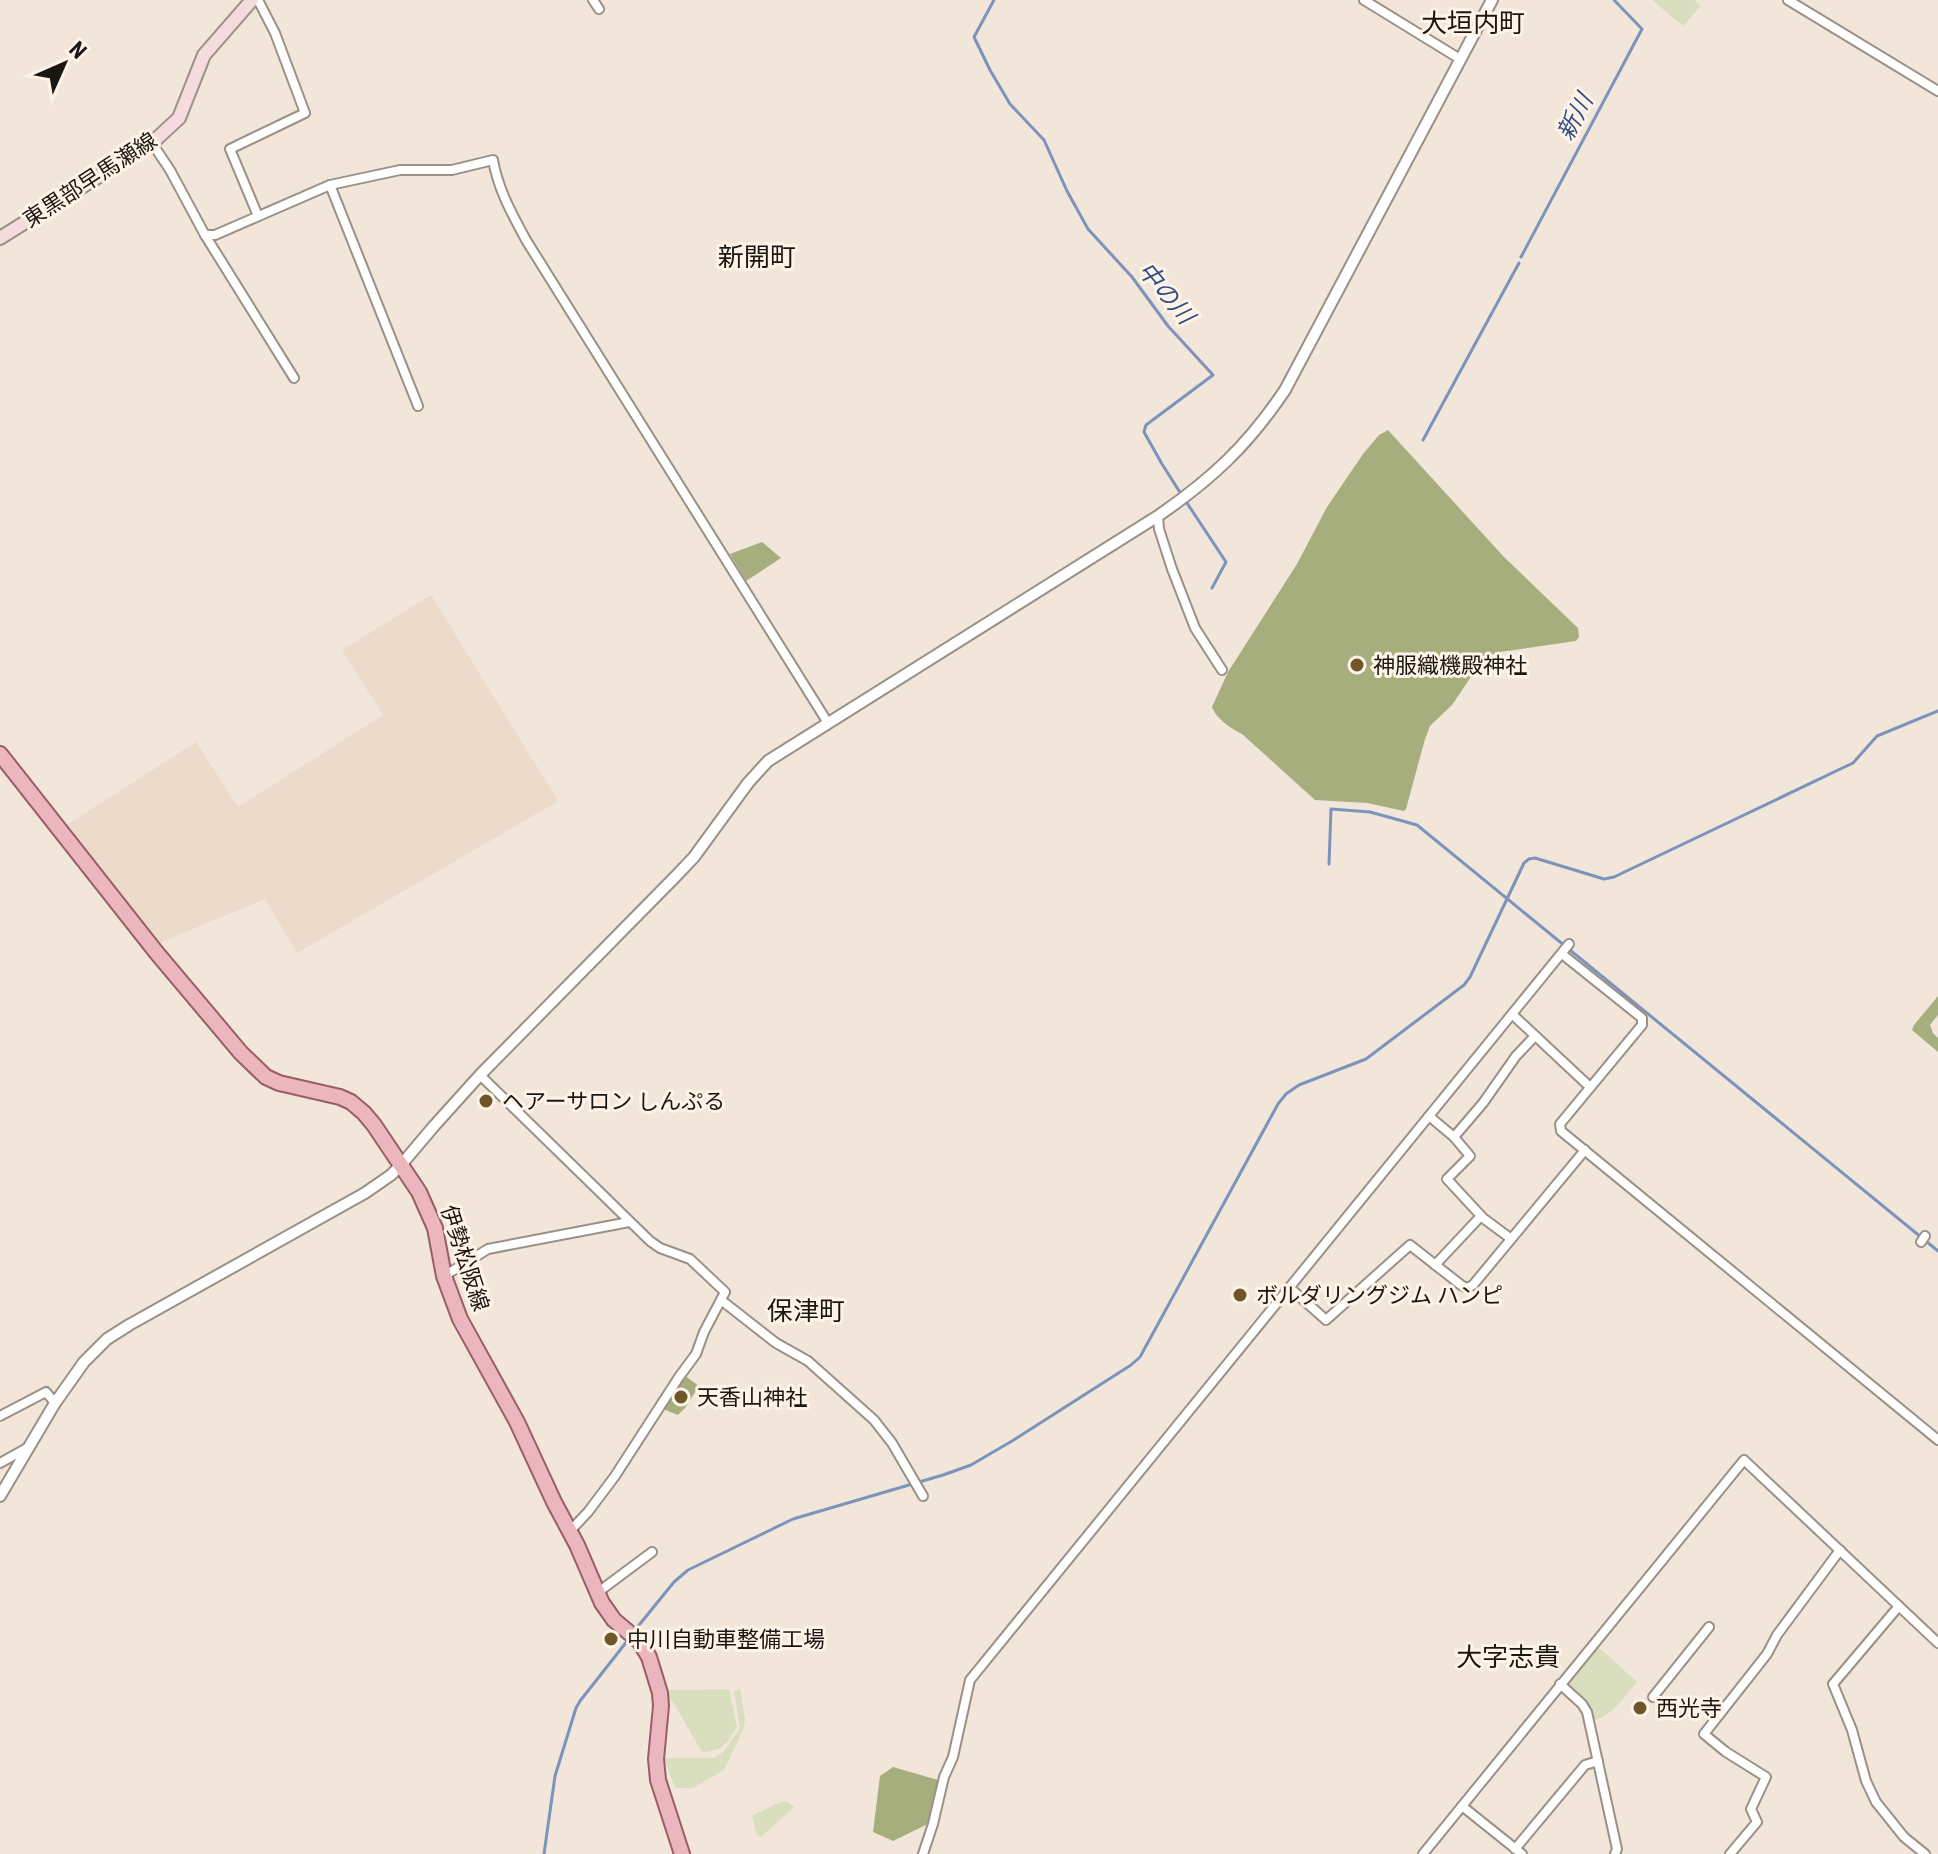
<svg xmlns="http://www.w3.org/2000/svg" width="1938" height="1854" font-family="'Roboto Condensed','Noto Sans JP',sans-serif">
<rect width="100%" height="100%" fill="#f2e6db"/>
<!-- built -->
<path fill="#ecdaca" d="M 431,595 L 557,799 L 555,803 L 297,953 L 265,899 L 157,944 L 65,826 L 196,742 L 238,807 L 383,715 L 342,650 Z"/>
<!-- green -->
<g fill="#d9debf">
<path d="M 1652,0 L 1694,0 L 1701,6 L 1683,26 Z"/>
<path d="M 1595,1644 L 1637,1682 C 1625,1695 1610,1720 1591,1720 L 1563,1684 Z"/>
<path d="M 740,1688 L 745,1720 L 743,1730 L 724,1770 L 693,1788 L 675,1788 L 664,1758 L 714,1758 L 723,1752 L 740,1728 L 734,1692 Z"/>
<path d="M 729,1689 L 737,1727 C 726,1743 723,1752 702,1752 L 673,1702 L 669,1699 L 668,1690 Z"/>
<path d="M 786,1801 L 794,1807 L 761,1837 L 757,1835 L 752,1816 L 776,1804 Z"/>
</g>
<!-- forest -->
<g fill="#a7ae7e">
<path d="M 1388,430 L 1504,557 L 1578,628 L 1579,637 L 1576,641 L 1500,652 L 1491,655 L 1481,662 L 1452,705 L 1430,726 L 1425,739 L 1406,809 L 1404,811 L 1367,803 L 1315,800 L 1242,734 C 1231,729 1216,718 1212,707 L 1228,672 L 1297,564 L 1327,507 L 1363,454 L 1379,435 Z"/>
<path d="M 762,542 L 781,558 L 746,581 L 730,554 Z"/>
<path d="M 1938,996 L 1938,1015 L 1930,1025 L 1933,1033 L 1938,1038 L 1938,1052 L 1912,1030 L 1914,1025 Z"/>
<path d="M 684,1375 L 699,1386 L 685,1408 L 678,1415 L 663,1409 Z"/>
<path d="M 893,1767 L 938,1780 L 930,1823 L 893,1841 L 873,1832 L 880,1776 Z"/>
</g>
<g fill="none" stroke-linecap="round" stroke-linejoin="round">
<!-- stream -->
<g stroke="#7c93bb" stroke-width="3">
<path d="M 994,0 L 974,37 L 990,70 L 1010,104 L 1044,140 L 1067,191 L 1088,229 L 1132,277 L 1168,326 L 1213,375 L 1146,425 L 1144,432 L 1162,464 L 1181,494"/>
<path d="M 1521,257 L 1642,29 L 1614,0"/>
<path d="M 1423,440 L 1519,263"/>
<path d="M 1185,500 L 1226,562 L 1212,588"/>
<path d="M 1329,864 L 1331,809 L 1370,812 L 1417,825 L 1938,1251"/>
<path d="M 635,1630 L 674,1582 L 688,1570 L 793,1519 L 943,1475 L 971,1465 L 1012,1441 L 1131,1365 L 1140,1357 L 1278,1104 L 1286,1094 L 1299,1085 L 1366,1059 L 1464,985 L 1470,977 L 1524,863 L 1529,859 L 1535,858 L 1604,879 L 1614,877 L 1853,763 L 1877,736 L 1938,711"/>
<path d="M 544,1854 L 555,1776 L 576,1708 L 580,1701 L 628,1640"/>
</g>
<defs>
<g id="minor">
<path d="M 593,0 L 599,9"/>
<path d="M 1364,0 L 1460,59"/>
<path d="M 1788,0 L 1938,91"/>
<path d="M 152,143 L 170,170 L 205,235 L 294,378"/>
<path d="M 330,185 L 418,406"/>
<path d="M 258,216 L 230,149 L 305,113 L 275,33 L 258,0"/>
<path d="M 205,235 L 215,235 L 330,185 L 400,170 L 452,170 L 493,160 C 498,189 512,214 526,240 L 828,723"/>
<path d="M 1158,516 L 1159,529 L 1172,569 L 1195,628 L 1222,670"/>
<path d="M 1562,954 L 1642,1018 L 1642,1025 L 1560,1124 L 1561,1131 L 1938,1440"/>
<path d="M 1513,1015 L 1590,1087"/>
<path d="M 480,1075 L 650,1241 L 660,1248 L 690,1259 L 725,1292 L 704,1332 L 696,1354 L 679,1377 L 615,1476 L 588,1512 L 570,1531"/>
<path d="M 1429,1116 L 1454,1137 L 1483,1103 L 1516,1056 L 1535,1036"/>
<path d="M 1454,1137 L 1470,1156 L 1447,1179 L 1483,1218 L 1510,1238"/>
<path d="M 1921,1242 L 1925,1236"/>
<path d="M 1435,1265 L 1481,1216"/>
<path d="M 444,1276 L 488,1249 L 629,1222"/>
<path d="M 1290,1288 L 1326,1320 L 1410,1245 L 1461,1285 L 1467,1288 L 1473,1285 L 1585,1150"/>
<path d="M 721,1300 L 776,1343 L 808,1361 L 874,1420 L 892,1443 L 923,1496"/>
<path d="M 0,1416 L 46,1392 L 55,1403"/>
<path d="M 0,1463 L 27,1448"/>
<path d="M 597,1593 L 652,1552"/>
<path d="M 1899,1606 L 1833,1684 L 1852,1730 L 1866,1781 L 1876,1802 L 1904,1837 L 1925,1854"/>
<path d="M 1560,1684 L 1582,1704 L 1587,1712 L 1617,1849 L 1615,1854"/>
<path d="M 1653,1697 L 1709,1627"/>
<path d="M 1462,1806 L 1522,1854"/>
<path d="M 1515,1849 L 1585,1765 L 1598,1761"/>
<path d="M 923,1854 L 933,1824 L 944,1777 L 953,1757 L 970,1680 L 1569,944"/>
<path d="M 1423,1854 L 1744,1460 L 1938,1643"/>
<path d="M 1730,1854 L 1757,1822 L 1751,1809 L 1766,1777 L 1726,1752 L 1704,1734 L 1767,1654 L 1777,1635 L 1840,1550"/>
</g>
<path id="tertiary" d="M 0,1496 L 55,1403 L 84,1362 L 107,1339 L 129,1325 L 365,1193 L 391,1175 L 401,1165 L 434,1126 L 480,1075 L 676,876 L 694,857 L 748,783 L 768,761 L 1158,516 C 1213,478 1248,445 1285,390 L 1492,0"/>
<path id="secondary" d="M 0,238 L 152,143 L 179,118 L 204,55 L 252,0"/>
<path id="primary" d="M 0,754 L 156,952 L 241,1053 L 266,1077 L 279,1083 L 340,1097 L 351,1102 L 364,1113 L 374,1125 L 419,1192 L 435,1228 L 444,1276 L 460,1319 L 517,1422 L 554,1502 L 577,1545 L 602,1603 L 614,1620 L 640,1642 L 649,1657 L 660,1693 L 661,1706 L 656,1759 L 658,1780 L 682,1854"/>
</defs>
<!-- minor casing -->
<use href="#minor" stroke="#9b9086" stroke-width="12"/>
<!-- tertiary casing -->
<use href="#tertiary" stroke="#9b9086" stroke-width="14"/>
<!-- secondary casing -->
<use href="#secondary" stroke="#9b9086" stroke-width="16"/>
<!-- primary casing -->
<use href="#primary" stroke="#995e65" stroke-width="18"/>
<!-- minor -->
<use href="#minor" stroke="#fff" stroke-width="8"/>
<!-- tertiary -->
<use href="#tertiary" stroke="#fff" stroke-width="10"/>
<!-- secondary -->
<use href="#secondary" stroke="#f5dade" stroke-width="12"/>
<!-- primary -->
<use href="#primary" stroke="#ebb6be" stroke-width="14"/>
</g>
<!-- markers -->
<g fill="#705528" stroke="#fff3e8" stroke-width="3">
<circle cx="1357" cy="665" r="8"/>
<circle cx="486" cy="1101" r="8"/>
<circle cx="1240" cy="1295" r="8"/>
<circle cx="681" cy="1397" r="8"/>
<circle cx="611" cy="1639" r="8"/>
<circle cx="1640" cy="1708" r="8"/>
</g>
<g text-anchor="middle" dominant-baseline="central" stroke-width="6" stroke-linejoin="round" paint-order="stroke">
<!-- street labels -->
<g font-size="22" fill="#1a1612" stroke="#fff3e8">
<text transform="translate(90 180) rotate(-33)">東黒部早馬瀬線</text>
<text transform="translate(465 1258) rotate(72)">伊勢松阪線</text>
</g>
<!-- poi labels -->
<g font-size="22" fill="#1a1612" stroke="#fff3e8" text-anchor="start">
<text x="1373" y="665">神服織機殿神社</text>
<text x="502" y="1101">ヘアーサロン しんぷる</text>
<text x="1256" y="1295">ボルダリングジム ハンピ</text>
<text x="697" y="1397">天香山神社</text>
<text x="627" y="1639">中川自動車整備工場</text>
<text x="1656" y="1708">西光寺</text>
</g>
<!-- water labels -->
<g font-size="24" font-style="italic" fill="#314e84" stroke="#fff3e8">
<text transform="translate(1575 117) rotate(-62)">新川</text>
<text transform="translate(1166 293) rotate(50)">中の川</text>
</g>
<!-- quarter labels -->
<g font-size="26" fill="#1a1612" stroke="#fff3e8">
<text x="1473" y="23">大垣内町</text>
<text x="757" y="257">新開町</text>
<text x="806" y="1311">保津町</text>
<text x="1508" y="1657">大字志貴</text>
</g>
</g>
<!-- north arrow -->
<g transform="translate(64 64) rotate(45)" stroke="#fff3e8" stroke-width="6" paint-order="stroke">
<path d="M0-6L14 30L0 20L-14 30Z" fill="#1a1612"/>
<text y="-12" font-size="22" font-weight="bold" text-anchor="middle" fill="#1a1612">N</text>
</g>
</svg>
